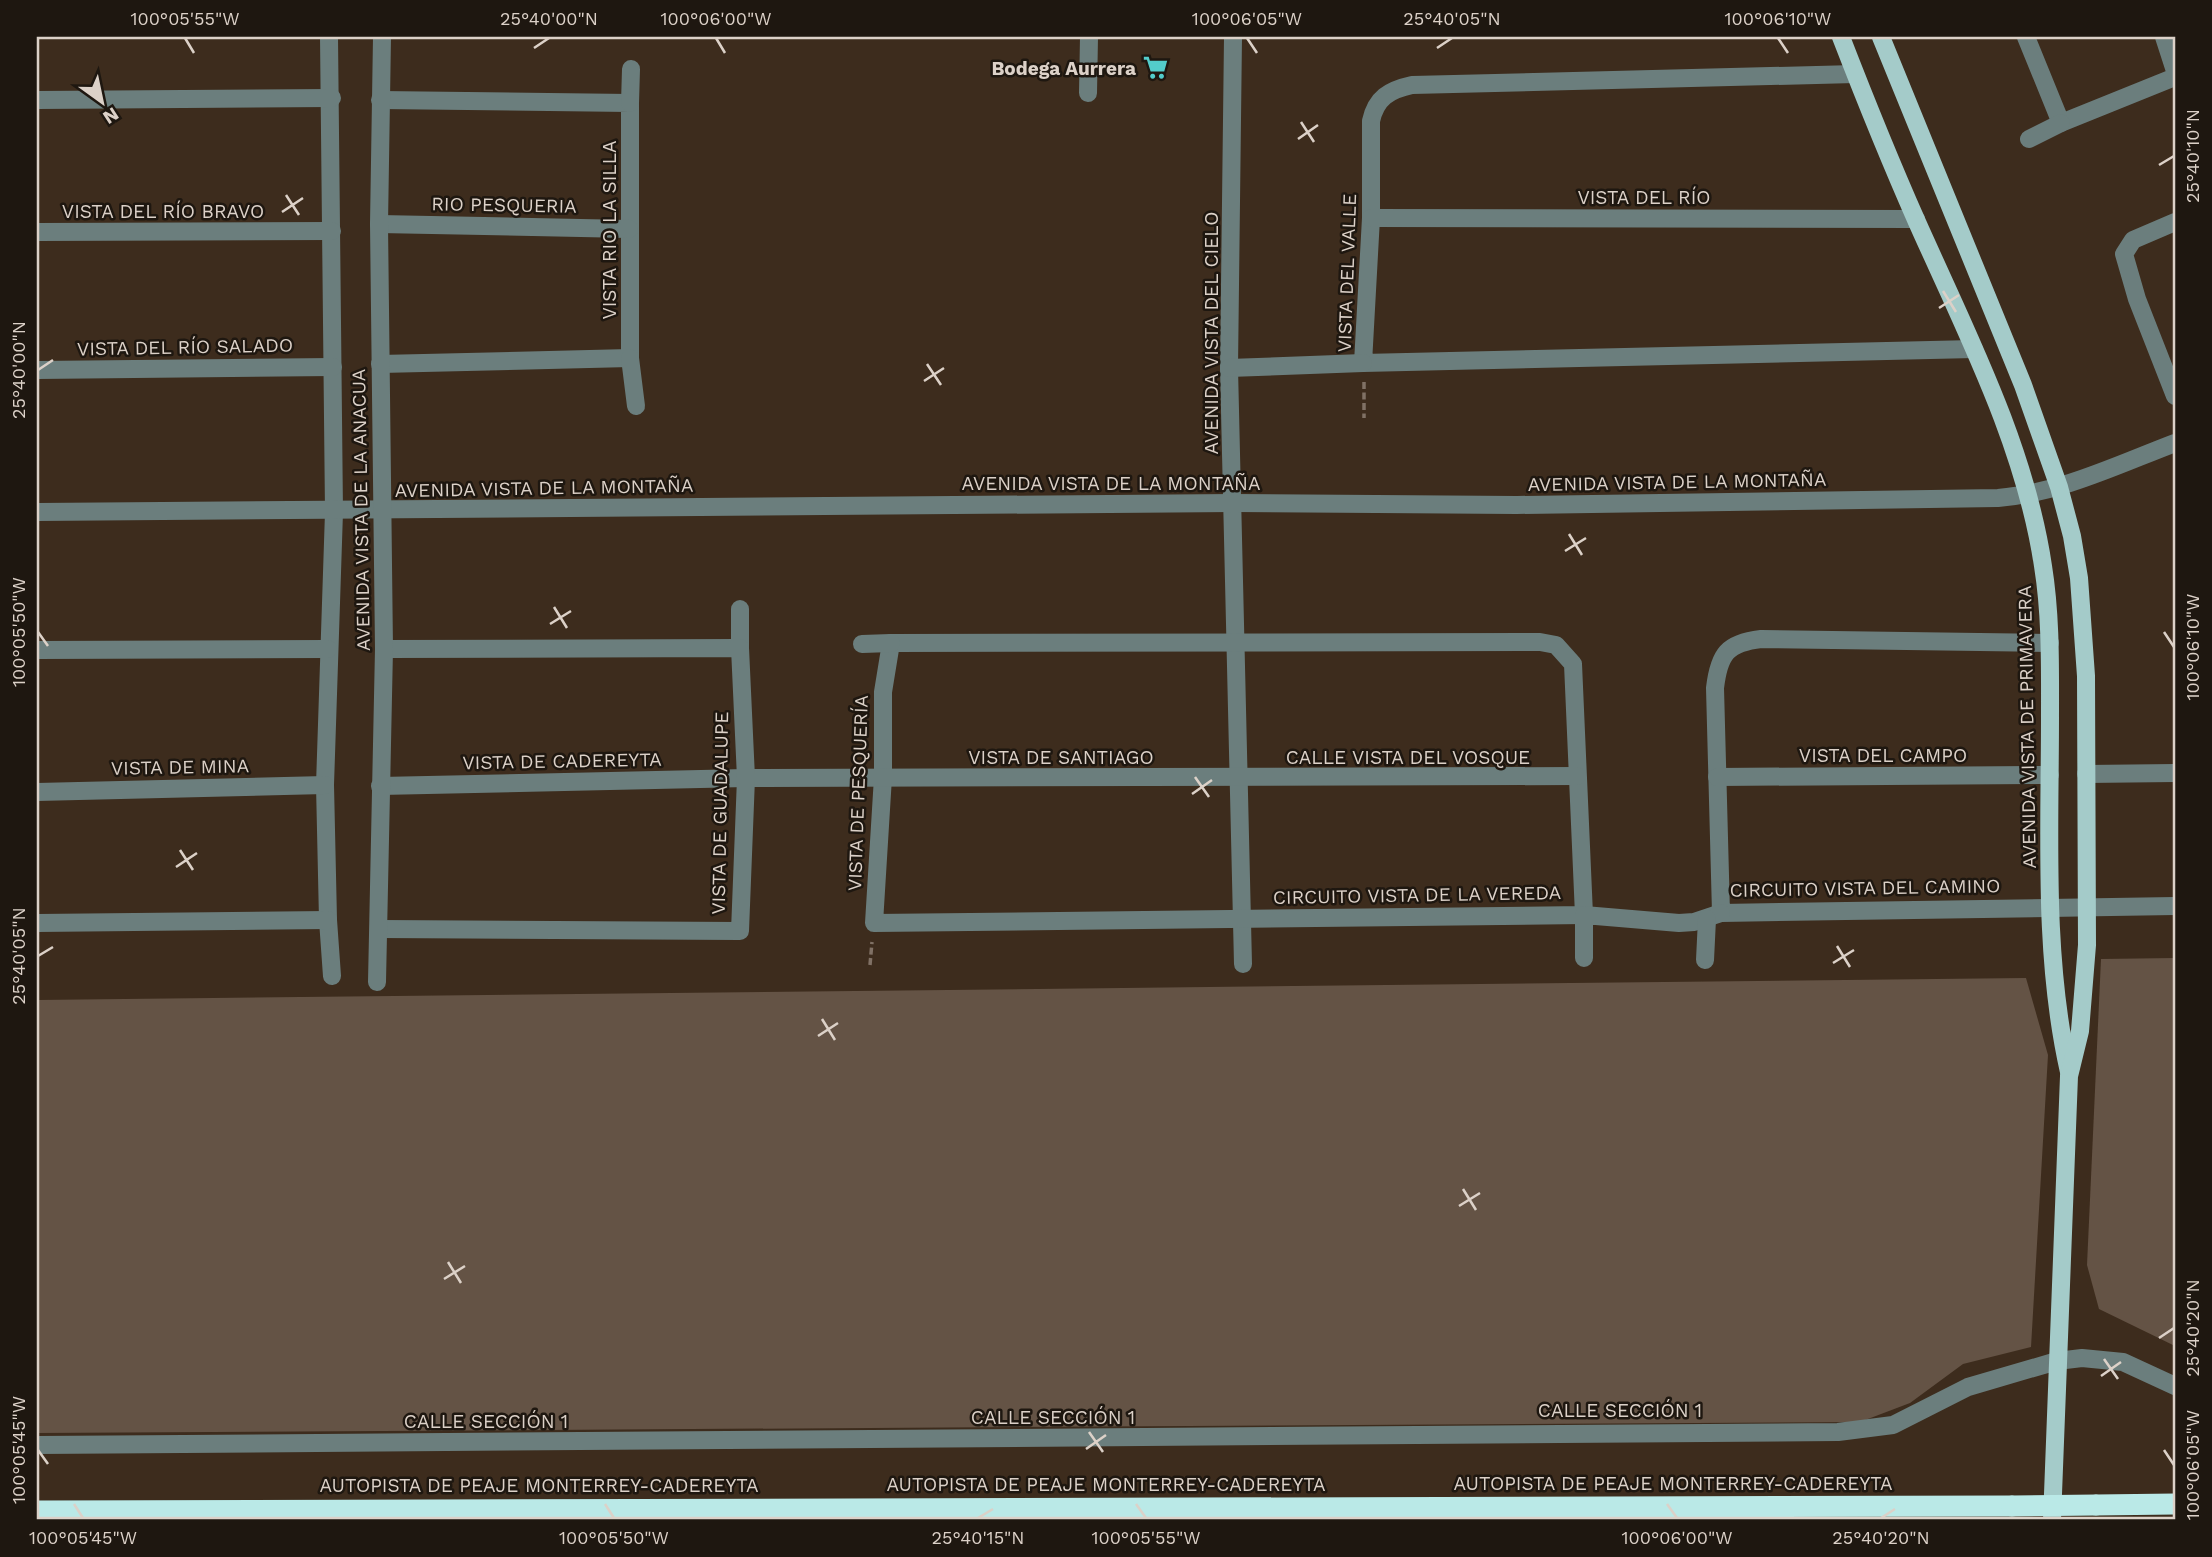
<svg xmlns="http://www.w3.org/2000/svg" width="2212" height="1557" font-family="'Work Sans',sans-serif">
<rect width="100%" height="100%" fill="#3d2c1d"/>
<!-- green -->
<g fill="#645345">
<path d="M 2175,958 L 2175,1346 L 2099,1309 L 2087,1265 L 2101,959 Z"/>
<path d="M 2026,978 L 2048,1055 L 2031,1347 L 1963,1364 L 1910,1403 L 1860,1422 L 37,1433 L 37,1000 Z"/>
</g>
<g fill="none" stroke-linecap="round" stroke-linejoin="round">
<!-- path -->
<g stroke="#807165" stroke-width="3.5" stroke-dasharray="7 3.5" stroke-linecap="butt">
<path d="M 1364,382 L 1364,418"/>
<path d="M 870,965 L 872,942"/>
</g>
<!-- minor -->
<g stroke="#6b7e7d" stroke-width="18">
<path d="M 329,37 L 334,512 L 325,785 L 328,920 L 332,976"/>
<path d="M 1233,37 L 1229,368 L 1243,964"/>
<path d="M 2026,37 L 2061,123 L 2175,77"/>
<path d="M 2164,37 L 2175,71"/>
<path d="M 1855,74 L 1412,85 C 1389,90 1376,98 1371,121 L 1371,218 L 1363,363 L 1974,349"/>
<path d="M 1088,93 L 1089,37"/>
<path d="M 37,100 L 332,98"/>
<path d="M 380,100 L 630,103 L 630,358 L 380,364"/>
<path d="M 630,103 L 631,69"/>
<path d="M 2029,139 L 2061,123"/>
<path d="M 1371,218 L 1916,219"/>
<path d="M 2175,222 L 2133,240 L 2124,254 L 2137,299 L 2175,396"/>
<path d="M 379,224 L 629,229"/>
<path d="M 37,232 L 332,231"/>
<path d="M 630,358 L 636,406"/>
<path d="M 1229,368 L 1363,363"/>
<path d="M 37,370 L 333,367"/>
<path d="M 37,512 L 1234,503 L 1517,505 L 1998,498 C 2060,493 2117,465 2175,443"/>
<path d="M 1540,642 L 1556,645 L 1573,664 L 1584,915 L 874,923 L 883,777 L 883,692 L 891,643 Z"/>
<path d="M 2050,643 L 1761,639 C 1727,643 1719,654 1715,688 L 1721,913 L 2175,906"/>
<path d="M 862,644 L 891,643"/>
<path d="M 740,648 L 740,609"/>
<path d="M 37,650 L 328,649"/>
<path d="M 2086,774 L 2175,773"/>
<path d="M 1717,777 L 2050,775"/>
<path d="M 380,786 L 746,778 L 1577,776"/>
<path d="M 37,792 L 325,785"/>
<path d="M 37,923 L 328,920"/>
<path d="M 379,929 L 740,931 L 746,778 L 740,648 L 384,649"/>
<path d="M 1584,958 L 1584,915 L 1679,923 L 1694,922 L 1721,913"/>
<path d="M 1705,960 L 1707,919"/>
<path d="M 377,982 L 384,649 L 379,224 L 382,37"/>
<path d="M 37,1445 L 1838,1432 L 1893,1425 L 1968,1387 L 2057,1361 L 2082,1358 L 2123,1362 L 2175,1386"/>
</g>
<!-- major -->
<g stroke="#a4cbc9" stroke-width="18">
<path d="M 1841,37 C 1865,99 1890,161 1917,222 C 1966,332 2025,445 2043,566 C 2051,616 2050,666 2050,717 C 2050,834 2043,957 2069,1072"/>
<path d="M 1881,37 L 2023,385 L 2059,487 L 2072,536 L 2079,578 L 2086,676 L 2087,945 L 2080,1031 L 2069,1076 L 2052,1520"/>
</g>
<!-- highway -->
<g stroke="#bae9e7" stroke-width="21">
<path d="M 2096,1505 L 2175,1504"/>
<path d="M 37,1511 L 2012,1506"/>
</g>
<!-- highway-bridge -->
<path stroke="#bae9e7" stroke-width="21" d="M 2012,1506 L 2096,1505"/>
</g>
<!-- ticks -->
<path fill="none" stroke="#dcd1c8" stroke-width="2.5" d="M 185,38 L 194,53M 716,38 L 725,53M 1247,38 L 1257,53M 1778,38 L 1788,53M 534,48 L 549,38M 1437,48 L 1452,38M 1301,122 L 1314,142M 1298,139 L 1318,125M 2159,165 L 2174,156M 286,195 L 299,215M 282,212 L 303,198M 1943,291 L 1956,312M 1939,308 L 1959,295M 927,364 L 941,385M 38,370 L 53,360M 924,381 L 944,368M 1569,534 L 1582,555M 1565,551 L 1586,538M 554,607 L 567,628M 550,624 L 571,611M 38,632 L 48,646M 2164,632 L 2174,647M 1195,777 L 1209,797M 1192,794 L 1212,780M 180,850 L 193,870M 176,867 L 197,853M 1837,946 L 1850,967M 38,956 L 53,947M 1833,963 L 1854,950M 822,1019 L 835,1040M 818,1036 L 838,1023M 1463,1189 L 1476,1210M 1459,1206 L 1480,1193M 448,1262 L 461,1283M 444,1279 L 465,1266M 2159,1338 L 2174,1328M 2104,1359 L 2118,1379M 2101,1376 L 2121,1362M 1089,1432 L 1103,1452M 1086,1449 L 1106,1435M 38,1450 L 48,1464M 2164,1450 L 2174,1465M 74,1504 L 83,1518M 605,1504 L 614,1518M 1136,1504 L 1146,1518M 1667,1504 L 1677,1518M 978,1518 L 993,1509M 1881,1518 L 1895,1509"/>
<!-- icons -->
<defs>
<symbol id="supermarket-bare" viewBox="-9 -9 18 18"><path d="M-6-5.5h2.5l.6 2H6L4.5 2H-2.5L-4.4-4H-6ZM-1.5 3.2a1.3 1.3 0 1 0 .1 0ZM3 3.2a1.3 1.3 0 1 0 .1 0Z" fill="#53cdcb" stroke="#1e1710" stroke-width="2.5" paint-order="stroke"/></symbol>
</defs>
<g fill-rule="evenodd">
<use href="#supermarket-bare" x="1138" y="50" width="35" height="35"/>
</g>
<g text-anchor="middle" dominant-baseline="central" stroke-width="5" stroke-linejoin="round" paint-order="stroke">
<!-- poi labels -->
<g font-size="19" font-weight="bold" fill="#dcd1c8" stroke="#1e1710" text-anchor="end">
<text x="1136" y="68">Bodega Aurrera</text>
</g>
<!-- street labels -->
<g font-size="19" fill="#dcd1c8" stroke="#1e1710">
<text x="1644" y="197">VISTA DEL RÍO</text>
<text transform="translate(504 205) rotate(1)">RIO PESQUERIA</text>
<text x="163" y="211">VISTA DEL RÍO BRAVO</text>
<text transform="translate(609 230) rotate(-90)">VISTA RIO LA SILLA</text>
<text transform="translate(1347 273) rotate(-88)">VISTA DEL VALLE</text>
<text transform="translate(1211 333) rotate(-90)">AVENIDA VISTA DEL CIELO</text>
<text transform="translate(185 347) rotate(-1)">VISTA DEL RÍO SALADO</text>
<text transform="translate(1677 482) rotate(-1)">AVENIDA VISTA DE LA MONTAÑA</text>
<text x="1111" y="483">AVENIDA VISTA DE LA MONTAÑA</text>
<text transform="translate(544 488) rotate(-1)">AVENIDA VISTA DE LA MONTAÑA</text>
<text transform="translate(361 510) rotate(-91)">AVENIDA VISTA DE LA ANACUA</text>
<text transform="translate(2027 727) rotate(-91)">AVENIDA VISTA DE PRIMAVERA</text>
<text x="1883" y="755">VISTA DEL CAMPO</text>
<text x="1061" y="757">VISTA DE SANTIAGO</text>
<text x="1408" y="757">CALLE VISTA DEL VOSQUE</text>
<text transform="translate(562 761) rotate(-1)">VISTA DE CADEREYTA</text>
<text transform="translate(180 767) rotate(-1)">VISTA DE MINA</text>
<text transform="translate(858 793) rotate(-88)">VISTA DE PESQUERÍA</text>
<text transform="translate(720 813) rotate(-89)">VISTA DE GUADALUPE</text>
<text transform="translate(1865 888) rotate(-1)">CIRCUITO VISTA DEL CAMINO</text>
<text transform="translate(1417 895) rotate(-1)">CIRCUITO VISTA DE LA VEREDA</text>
<text x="1620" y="1410">CALLE SECCIÓN 1</text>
<text x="1053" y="1417">CALLE SECCIÓN 1</text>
<text x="486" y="1421">CALLE SECCIÓN 1</text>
<text x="1673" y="1483">AUTOPISTA DE PEAJE MONTERREY-CADEREYTA</text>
<text x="1106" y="1484">AUTOPISTA DE PEAJE MONTERREY-CADEREYTA</text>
<text x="539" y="1485">AUTOPISTA DE PEAJE MONTERREY-CADEREYTA</text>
</g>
</g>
<!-- border -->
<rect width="2212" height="1557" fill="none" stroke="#1e1710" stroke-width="77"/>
<!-- north arrow -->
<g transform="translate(102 102) rotate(147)" stroke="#1e1710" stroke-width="5" paint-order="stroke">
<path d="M0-5L12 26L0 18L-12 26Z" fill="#dcd1c8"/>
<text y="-10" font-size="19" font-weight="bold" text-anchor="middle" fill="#dcd1c8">N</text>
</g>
<rect x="38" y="38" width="2136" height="1480" fill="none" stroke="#dcd1c8" stroke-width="2.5"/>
<g font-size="18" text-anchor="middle" fill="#dcd1c8">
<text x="185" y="25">100°05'55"W</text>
<text x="549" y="25">25°40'00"N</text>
<text x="716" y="25">100°06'00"W</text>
<text x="1247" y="25">100°06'05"W</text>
<text x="1452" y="25">25°40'05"N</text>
<text x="1778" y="25">100°06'10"W</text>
<text transform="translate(2193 156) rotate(-90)" y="6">25°40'10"N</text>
<text transform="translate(19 370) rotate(-90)" y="6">25°40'00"N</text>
<text transform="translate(19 632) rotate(-90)" y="6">100°05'50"W</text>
<text transform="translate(2193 647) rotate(-90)" y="6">100°06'10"W</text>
<text transform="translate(19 956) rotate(-90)" y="6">25°40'05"N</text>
<text transform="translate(2193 1328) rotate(-90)" y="6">25°40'20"N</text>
<text transform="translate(19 1450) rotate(-90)" y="6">100°05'45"W</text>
<text transform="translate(2193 1465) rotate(-90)" y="6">100°06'05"W</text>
<text x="83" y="1544">100°05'45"W</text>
<text x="614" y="1544">100°05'50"W</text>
<text x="978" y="1544">25°40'15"N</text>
<text x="1146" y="1544">100°05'55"W</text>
<text x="1677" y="1544">100°06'00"W</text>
<text x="1881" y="1544">25°40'20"N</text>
</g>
</svg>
